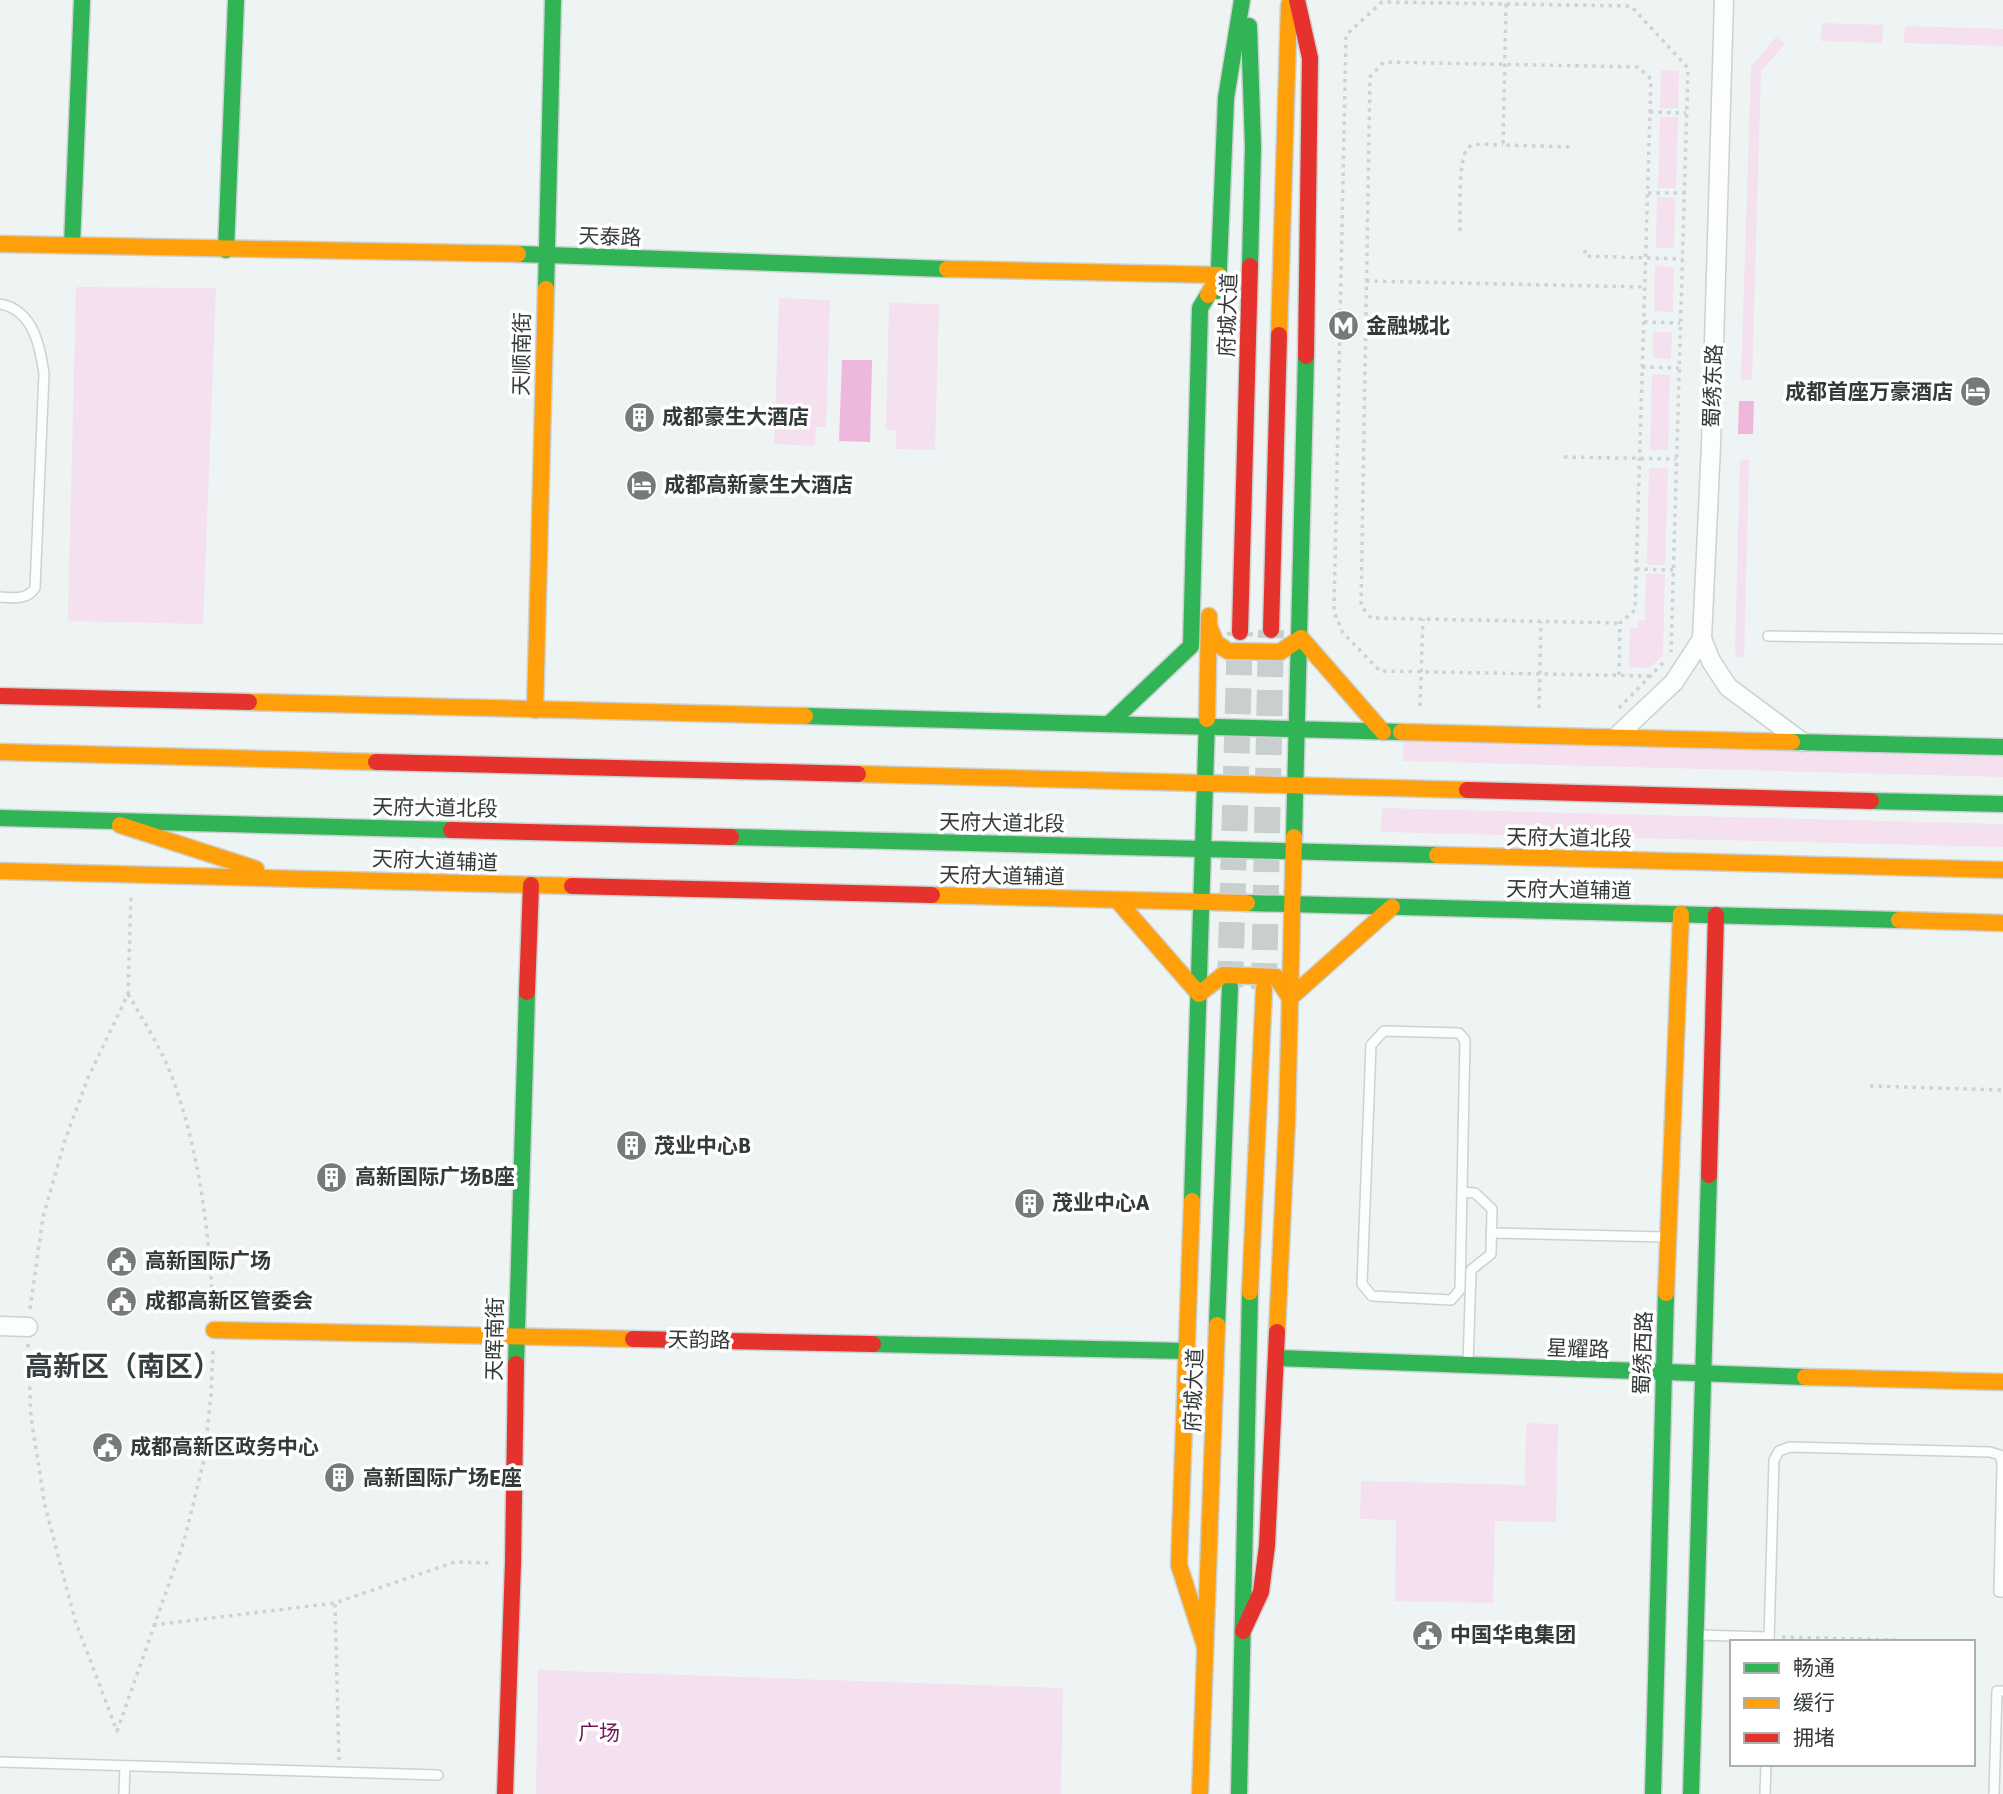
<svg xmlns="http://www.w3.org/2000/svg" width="2003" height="1794" font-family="Signika,'Noto Sans SC',sans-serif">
<rect width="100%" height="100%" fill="#eef4f4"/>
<!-- green -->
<g fill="#f4e0ee">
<path d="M 1822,23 L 1883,25 L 1882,43 L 1821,41 Z"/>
<path d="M 1905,26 L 2003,29 L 2003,46 L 1904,43 Z"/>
<path d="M 1777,36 L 1785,44 L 1761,71 L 1752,380 L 1741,380 L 1751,67 Z"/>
<path d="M 1661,70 L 1679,71 L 1678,108 L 1660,108 Z"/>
<path d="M 1660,117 L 1678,117 L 1676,188 L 1658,188 Z"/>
<path d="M 1657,197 L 1675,198 L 1674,248 L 1656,248 Z"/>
<path d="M 1655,266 L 1674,267 L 1673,312 L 1654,311 Z"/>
<path d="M 76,287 L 216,288 L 203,624 L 68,621 Z"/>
<path d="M 779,298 L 830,300 L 826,427 L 816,427 L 815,446 L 774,444 Z"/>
<path d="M 889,303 L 939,304 L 935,450 L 896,449 L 896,430 L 886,430 Z"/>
<path d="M 1653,332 L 1672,332 L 1671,359 L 1653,358 Z"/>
<path d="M 1652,374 L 1670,375 L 1668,450 L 1650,450 Z"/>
<path d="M 1740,460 L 1749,460 L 1744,658 L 1737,657 L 1735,651 Z"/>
<path d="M 1649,468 L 1668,468 L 1665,565 L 1647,565 Z"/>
<path d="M 1646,574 L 1665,574 L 1663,655 L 1649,668 L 1629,667 L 1630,628 L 1638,628 L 1639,620 L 1645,620 Z"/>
<path d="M 1403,735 L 2003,752 L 2003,777 L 1403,761 Z"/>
<path d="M 1382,808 L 2003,824 L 2003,847 L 1381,832 Z"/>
<path d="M 1526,1423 L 1558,1424 L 1556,1522 L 1495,1521 L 1493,1603 L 1395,1601 L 1396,1520 L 1360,1519 L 1361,1481 L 1525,1485 Z"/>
<path d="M 538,1670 L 1063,1688 L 1061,1794 L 536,1794 Z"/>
</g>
<!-- water -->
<g fill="#edb8db">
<path d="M 842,360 L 872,360 L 870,442 L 839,441 Z"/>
<path d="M 1739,401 L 1754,401 L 1753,434 L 1738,434 Z"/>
</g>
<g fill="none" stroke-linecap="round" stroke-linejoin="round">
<!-- secondary-tunnel -->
<g stroke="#c9cfcf" stroke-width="26" stroke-dasharray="26 13" stroke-linecap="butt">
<path d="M 1230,987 L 1240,632"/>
<path d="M 1264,989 L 1271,630"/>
</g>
<defs>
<g id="lane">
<path d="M 0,304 C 33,310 40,345 44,374 L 35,588 C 27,600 14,598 0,597"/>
<path d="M 1768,636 L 2003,639"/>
<path d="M 1384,1031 L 1459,1033 L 1465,1040 L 1460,1290 L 1451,1300 L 1372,1296 L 1362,1284 L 1371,1045 Z"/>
<path d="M 1462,1192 L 1475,1193 L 1492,1209 L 1491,1254 L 1471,1270 L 1468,1364"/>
<path d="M 1491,1233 L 1665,1237"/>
<path d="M 1698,1635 L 1769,1637"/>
<path d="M 1769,1642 L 1774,1460 L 1779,1451 L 1790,1447 L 1990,1452 L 2000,1455 L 2002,1463 L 1999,1592 L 2003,1592"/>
<path d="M 0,1762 L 438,1775"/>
<path d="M 124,1794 L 125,1766"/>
<path d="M 1765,1794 L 1766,1764"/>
<path d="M 1994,1794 L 1997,1691 L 2003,1691"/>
</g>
<g id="street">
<path d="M 1702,639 L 1711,661 L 1728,687 L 1802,742"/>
<path d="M 1616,737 L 1674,682 L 1702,639 L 1711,445 L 1724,0"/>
<path d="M 0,1326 L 28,1327"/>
</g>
<g id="fast">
<path d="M 1249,26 L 1253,147 L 1250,266"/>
<path d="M 72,245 L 82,0"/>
<path d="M 226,250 L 236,0"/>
<path d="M 518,254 L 947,269"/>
<path d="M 546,289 L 553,0"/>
<path d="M 1218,291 L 1226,98 L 1242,0"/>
<path d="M 805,716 L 1401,732"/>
<path d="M 1109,724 L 1191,646 L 1200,308 L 1208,295"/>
<path d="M 1792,742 L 2003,747"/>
<path d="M 1871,801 L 2003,804"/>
<path d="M 0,818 L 451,830"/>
<path d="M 731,837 L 1437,855"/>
<path d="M 1294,837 L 1306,356"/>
<path d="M 1247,903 L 1899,920"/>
<path d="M 1192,1201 L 1207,719"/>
<path d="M 1217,1325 L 1230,987"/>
<path d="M 873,1344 L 1185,1351"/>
<path d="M 1277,1358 L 1805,1377"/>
<path d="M 516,1364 L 527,992"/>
<path d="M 1239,1794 L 1250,1292"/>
<path d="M 1653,1794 L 1666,1293"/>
<path d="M 1691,1794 L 1709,1175"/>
</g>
<g id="slow">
<path d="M 0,244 L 518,254"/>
<path d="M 947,269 L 1219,275 L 1208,295"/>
<path d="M 1279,335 L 1289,5"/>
<path d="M 1209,626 L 1216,643 L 1228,651 L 1280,652 L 1301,638 L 1383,732"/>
<path d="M 249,702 L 805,716"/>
<path d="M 535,710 L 546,289"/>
<path d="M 1207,719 L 1209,616"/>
<path d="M 1401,732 L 1792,742"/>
<path d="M 0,752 L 376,762"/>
<path d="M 858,774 L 1467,790"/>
<path d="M 120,825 L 256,869"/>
<path d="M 1437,855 L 2003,870"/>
<path d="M 0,871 L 572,886"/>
<path d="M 932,895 L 1247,903"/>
<path d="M 1117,900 L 1199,994 L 1223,975 L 1276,977 L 1290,998 L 1392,907"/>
<path d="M 1899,920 L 2003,923"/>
<path d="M 1192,1201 L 1179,1565 L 1205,1646"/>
<path d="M 1250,1292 L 1264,989"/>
<path d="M 1666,1293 L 1681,914"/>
<path d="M 214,1330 L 633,1339"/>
<path d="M 1277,1332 L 1287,1121 L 1294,837"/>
<path d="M 1805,1377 L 2003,1382"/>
<path d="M 1200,1794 L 1217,1325"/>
</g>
<g id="jam">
<path d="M 1297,0 L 1310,58 L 1306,356"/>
<path d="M 1271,630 L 1279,335"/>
<path d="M 1240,632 L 1250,266"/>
<path d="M 0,696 L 249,702"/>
<path d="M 376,762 L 858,774"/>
<path d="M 1467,790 L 1871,801"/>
<path d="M 451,830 L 731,837"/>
<path d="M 572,886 L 932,895"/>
<path d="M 527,992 L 531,885"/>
<path d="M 1709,1175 L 1716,915"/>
<path d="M 633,1339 L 873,1344"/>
<path d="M 1243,1631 L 1261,1592 L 1267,1546 L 1277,1332"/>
<path d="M 505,1794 L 513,1563 L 516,1364"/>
</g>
</defs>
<!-- lane casing -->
<use href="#lane" stroke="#ccd1d1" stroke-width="12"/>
<!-- street casing -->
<use href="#street" stroke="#ccd1d1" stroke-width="21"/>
<!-- fast casing -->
<use href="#fast" stroke="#ccd1d1" stroke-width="19"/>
<!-- slow casing -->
<use href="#slow" stroke="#ccd1d1" stroke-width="19"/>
<!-- jam casing -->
<use href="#jam" stroke="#ccd1d1" stroke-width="19"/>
<!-- path -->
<g stroke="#cfd2d2" stroke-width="3.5" stroke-dasharray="3.5 5" stroke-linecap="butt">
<path d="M 1506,4 L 1503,145 L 1572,147"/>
<path d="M 1650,112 L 1686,113"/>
<path d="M 1648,193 L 1684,193"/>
<path d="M 1460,231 C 1461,214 1457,156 1469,147 C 1476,142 1493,145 1503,145"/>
<path d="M 1585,250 L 1585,256 L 1682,259"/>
<path d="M 1366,281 L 1644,287"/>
<path d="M 1644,322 L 1680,323"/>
<path d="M 1642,367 L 1679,368"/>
<path d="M 1564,457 L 1676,459"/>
<path d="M 1636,569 L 1673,570"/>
<path d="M 1619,675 L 1620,623 L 1635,610 L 1651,79 L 1638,67 L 1384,62 L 1370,77 L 1361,606 L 1371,618 L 1620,623"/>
<path d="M 1650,676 L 1380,671 L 1343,633 L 1334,612 L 1346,35 L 1382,2 L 1631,6 L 1688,68 L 1671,652"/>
<path d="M 1420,706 L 1423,619"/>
<path d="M 1539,708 L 1541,622"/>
<path d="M 1619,708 L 1663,663"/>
<path d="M 128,994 C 145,1023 164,1053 175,1085 C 200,1157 209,1233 213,1309"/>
<path d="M 1870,1086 L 2003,1090"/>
<path d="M 30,1309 L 43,1217 L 65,1140 L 88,1078 L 128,994 L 131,896"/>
<path d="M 28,1344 L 31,1417 L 45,1506 L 75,1620 L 117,1731 L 184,1541 L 204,1460 L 211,1395 L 213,1351"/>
<path d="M 335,1604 L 339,1760"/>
<path d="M 153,1625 L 335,1603 L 455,1562 L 493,1563"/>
<path d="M 1782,1637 L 1897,1640"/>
</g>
<!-- lane -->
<use href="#lane" stroke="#fcfdfd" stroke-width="9"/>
<!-- street -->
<use href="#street" stroke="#fcfdfd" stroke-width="18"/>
<!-- fast -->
<use href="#fast" stroke="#30b455" stroke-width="16"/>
<!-- slow -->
<use href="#slow" stroke="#ff9f0a" stroke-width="16"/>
<!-- jam -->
<use href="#jam" stroke="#e5322d" stroke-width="16"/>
</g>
<!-- icons -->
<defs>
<symbol id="metro-disc" viewBox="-11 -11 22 22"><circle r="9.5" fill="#757a7a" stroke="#fff"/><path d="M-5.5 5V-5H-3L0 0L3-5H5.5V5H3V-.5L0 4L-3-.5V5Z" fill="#fff"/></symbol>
<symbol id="hotel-disc" viewBox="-11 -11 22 22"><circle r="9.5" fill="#757a7a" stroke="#fff"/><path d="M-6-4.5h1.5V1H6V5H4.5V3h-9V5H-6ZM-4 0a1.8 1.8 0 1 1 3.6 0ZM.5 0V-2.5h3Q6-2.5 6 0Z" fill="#fff"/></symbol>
<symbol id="building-disc" viewBox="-11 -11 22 22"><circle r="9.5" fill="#757a7a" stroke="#fff"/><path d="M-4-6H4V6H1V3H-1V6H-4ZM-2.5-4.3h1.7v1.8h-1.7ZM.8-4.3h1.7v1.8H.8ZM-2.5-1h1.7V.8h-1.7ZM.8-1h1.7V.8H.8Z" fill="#fff"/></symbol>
<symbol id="civic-disc" viewBox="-11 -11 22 22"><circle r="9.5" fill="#757a7a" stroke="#fff"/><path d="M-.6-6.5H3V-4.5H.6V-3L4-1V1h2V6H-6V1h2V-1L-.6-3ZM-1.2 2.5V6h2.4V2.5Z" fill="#fff"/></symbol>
</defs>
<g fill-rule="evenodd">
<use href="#metro-disc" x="1326" y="308" width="35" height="35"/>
<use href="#hotel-disc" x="1958" y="374" width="35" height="35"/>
<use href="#building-disc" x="622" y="400" width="35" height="35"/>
<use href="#hotel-disc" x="624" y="468" width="35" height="35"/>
<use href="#building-disc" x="614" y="1128" width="35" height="35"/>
<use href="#building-disc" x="314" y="1160" width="35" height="35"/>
<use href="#building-disc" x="1012" y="1186" width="35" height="35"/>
<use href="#civic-disc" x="104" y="1244" width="35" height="35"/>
<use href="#civic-disc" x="104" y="1284" width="35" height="35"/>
<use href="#civic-disc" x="90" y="1430" width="35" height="35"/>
<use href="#building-disc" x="322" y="1460" width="35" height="35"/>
<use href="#civic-disc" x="1410" y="1618" width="35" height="35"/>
</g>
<g text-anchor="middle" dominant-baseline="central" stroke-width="7" stroke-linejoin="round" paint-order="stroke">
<!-- street labels -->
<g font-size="21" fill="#343939" stroke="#fff">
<text transform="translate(610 237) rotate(2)">天泰路</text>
<text transform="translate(1228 315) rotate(-88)">府城大道</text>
<text transform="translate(522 354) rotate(-89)">天顺南街</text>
<text transform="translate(1713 386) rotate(-88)">蜀绣东路</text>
<text transform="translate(435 808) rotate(1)">天府大道北段</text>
<text transform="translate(1002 823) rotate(1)">天府大道北段</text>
<text transform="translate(1569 838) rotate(1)">天府大道北段</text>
<text transform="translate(435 861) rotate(2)">天府大道辅道</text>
<text transform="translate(1002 876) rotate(1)">天府大道辅道</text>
<text transform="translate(1569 890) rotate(1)">天府大道辅道</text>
<text transform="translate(495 1339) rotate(-89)">天晖南街</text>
<text transform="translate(699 1340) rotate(1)">天韵路</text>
<text transform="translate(1578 1349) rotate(2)">星耀路</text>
<text transform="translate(1643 1353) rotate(-88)">蜀绣西路</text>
<text transform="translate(1194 1390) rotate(-88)">府城大道</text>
</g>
<!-- poi labels -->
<g font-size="21" font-weight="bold" fill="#343939" stroke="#fff" text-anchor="start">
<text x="1366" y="326">金融城北</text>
<text x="1953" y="392" text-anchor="end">成都首座万豪酒店</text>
<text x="662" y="417">成都豪生大酒店</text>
<text x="664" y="485">成都高新豪生大酒店</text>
<text x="654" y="1146">茂业中心B</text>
<text x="355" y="1177">高新国际广场B座</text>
<text x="1052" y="1203">茂业中心A</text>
<text x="145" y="1261">高新国际广场</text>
<text x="145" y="1301">成都高新区管委会</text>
<text x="130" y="1447">成都高新区政务中心</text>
<text x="363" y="1478">高新国际广场E座</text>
<text x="1450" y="1635">中国华电集团</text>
</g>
<!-- park labels -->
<g font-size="21" fill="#701557" stroke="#fff">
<text x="599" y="1733">广场</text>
</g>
<!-- district labels -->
<g font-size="28" font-weight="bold" fill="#374040" stroke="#fff">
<text x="123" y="1367">高新区（南区）</text>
</g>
</g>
<!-- legend -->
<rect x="1730" y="1640" width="245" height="126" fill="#ffffff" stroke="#aeb0b0" stroke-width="2"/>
<rect x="1744" y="1663" width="35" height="10" fill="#30b455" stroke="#aeb0b0" stroke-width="2"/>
<text x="1793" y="1675" font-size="21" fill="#343939">畅通</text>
<rect x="1744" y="1698" width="35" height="10" fill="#ff9f0a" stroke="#aeb0b0" stroke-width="2"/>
<text x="1793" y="1710" font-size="21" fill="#343939">缓行</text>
<rect x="1744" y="1733" width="35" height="10" fill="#e5322d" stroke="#aeb0b0" stroke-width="2"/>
<text x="1793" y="1745" font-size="21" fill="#343939">拥堵</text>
</svg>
